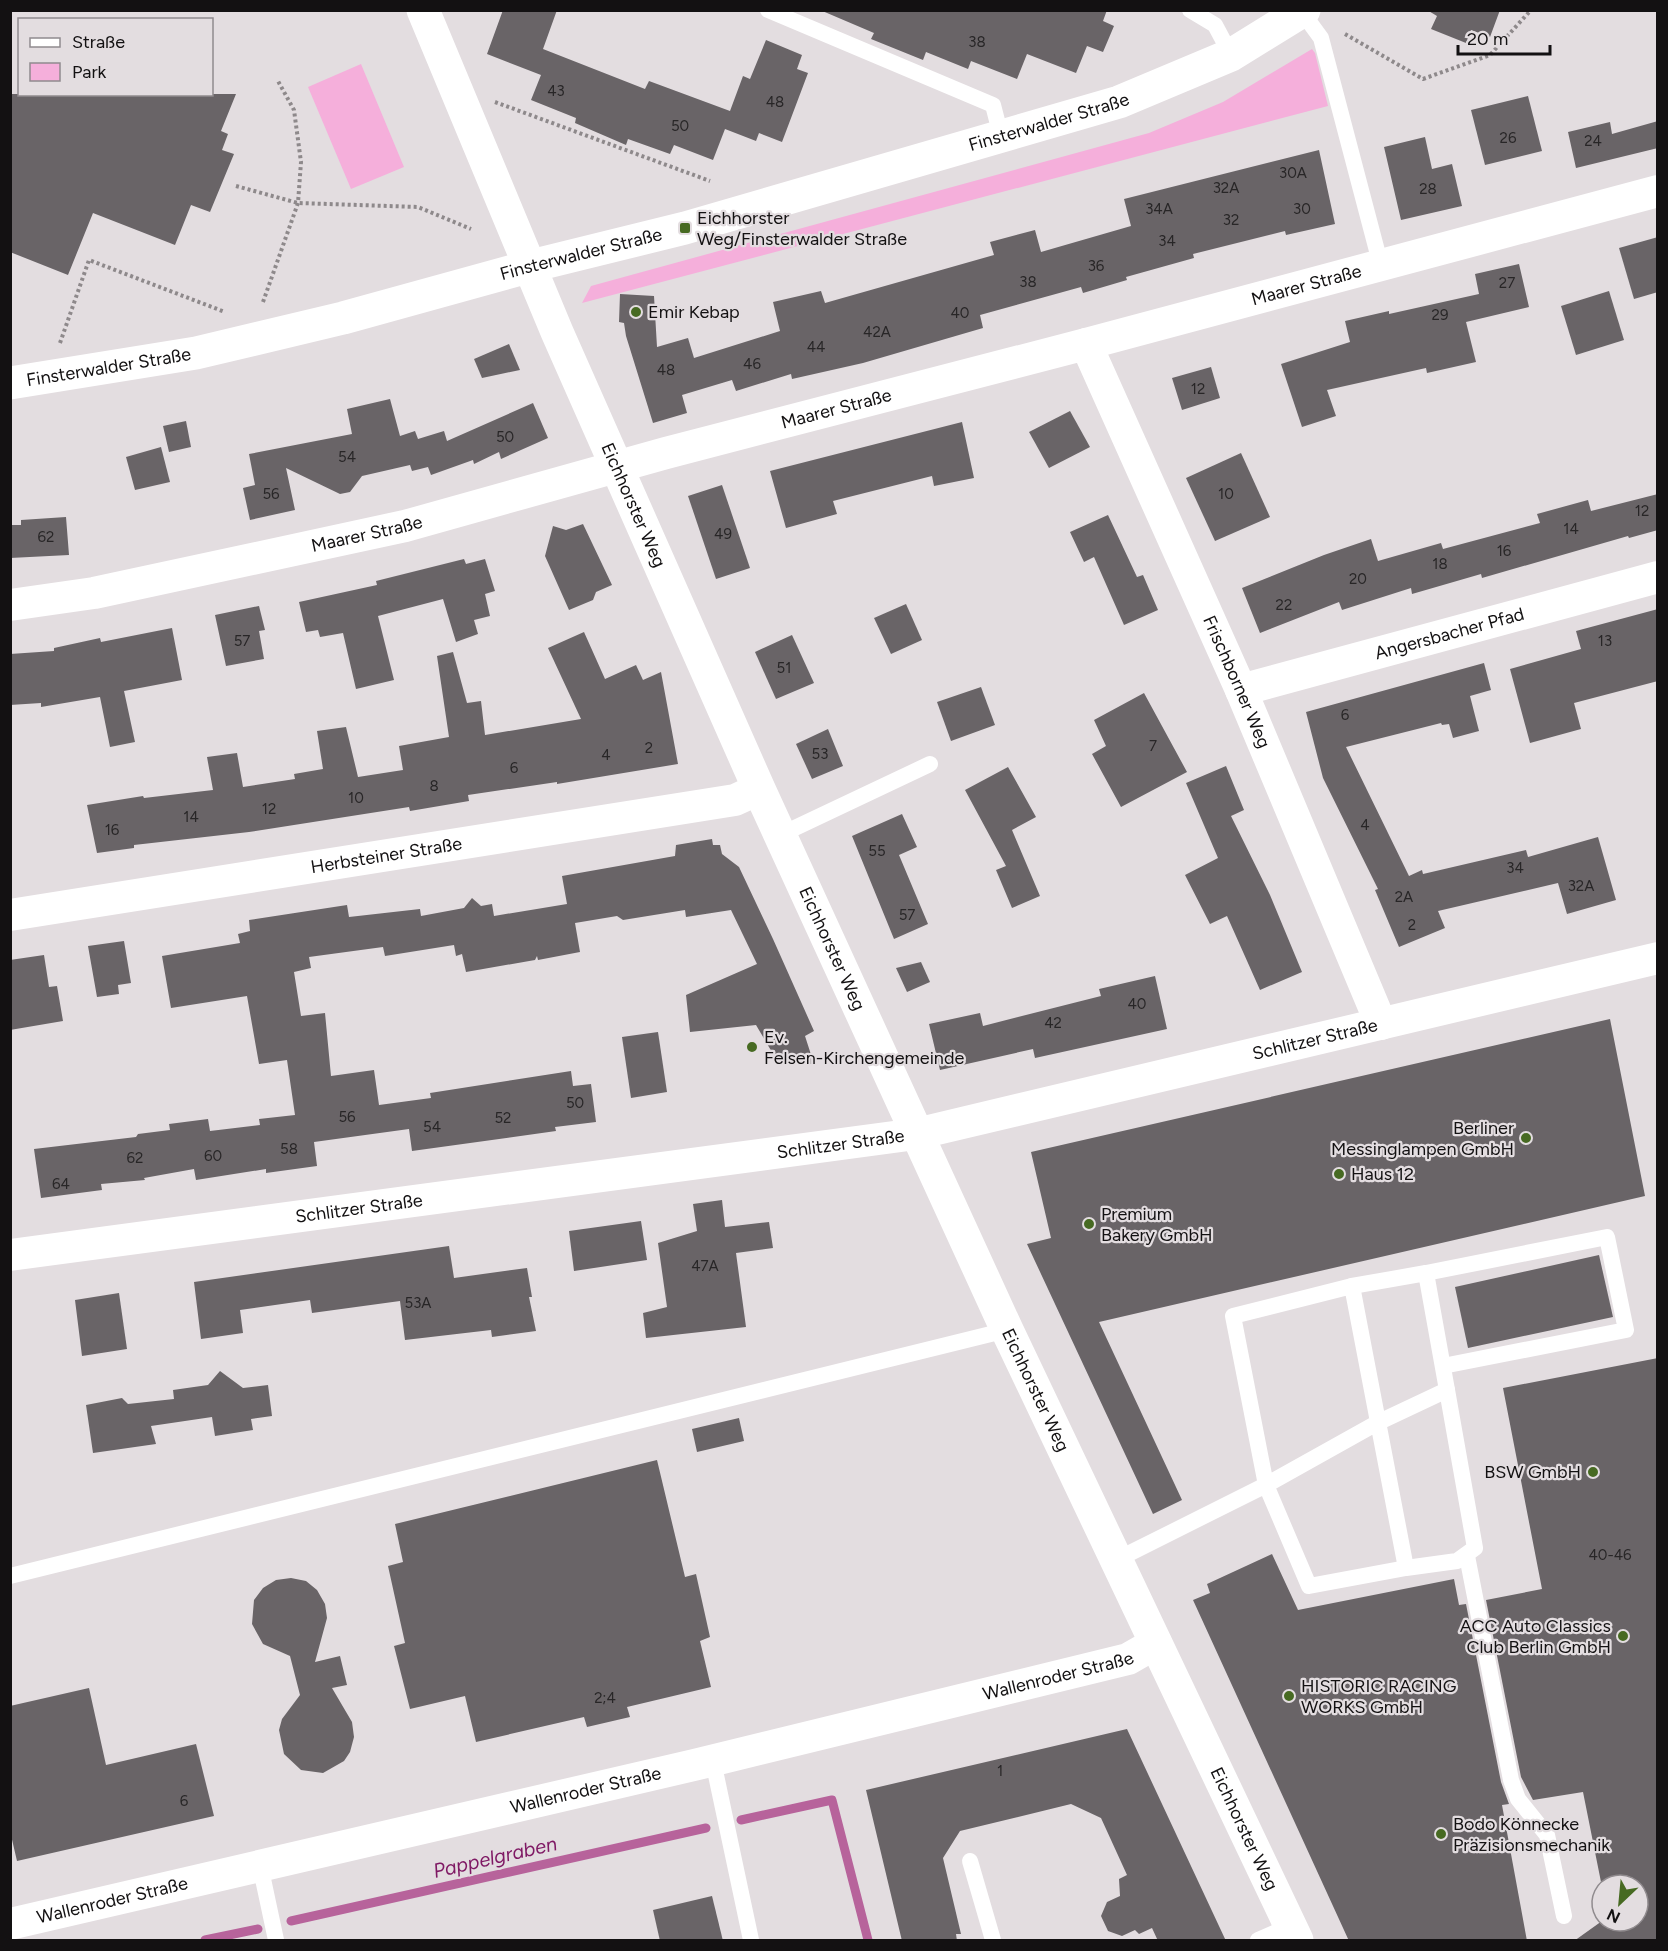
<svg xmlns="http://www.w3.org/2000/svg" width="1668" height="1951" font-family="Figtree,sans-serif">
<rect width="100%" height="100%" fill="#e3dde0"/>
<!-- green -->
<g fill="#f5afdb">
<path d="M 1312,49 L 1315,53 L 1328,106 L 582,303 L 591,286 L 1149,133 L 1223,102 Z"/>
<path d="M 361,64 L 404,167 L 351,189 L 308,87 Z"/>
</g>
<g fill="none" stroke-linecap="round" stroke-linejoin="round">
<!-- stream -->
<g stroke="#b7639b" stroke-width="9">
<path d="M 741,1820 L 832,1800 L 868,1940"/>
<path d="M 291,1921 L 706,1828"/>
<path d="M 205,1940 L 258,1929"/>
</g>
</g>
<!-- building -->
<g fill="#696467">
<path d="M 503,10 L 557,10 L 543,49 L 645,89 L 649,81 L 730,111 L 743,76 L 750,79 L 766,40 L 802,55 L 797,69 L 808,73 L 782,142 L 759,133 L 756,141 L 725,129 L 713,160 L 674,145 L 670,154 L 628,139 L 626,145 L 575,123 L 576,118 L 531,100 L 541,75 L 487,54 Z"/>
<path d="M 820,10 L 1107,10 L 1103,21 L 1114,26 L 1103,52 L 1087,46 L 1076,73 L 1027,54 L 1017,79 L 971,61 L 968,69 L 926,52 L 923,60 L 871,39 L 874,33 Z"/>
<path d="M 1427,10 L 1500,10 L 1490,37 L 1471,30 L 1466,43 L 1431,29 L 1437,16 Z"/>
<path d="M 10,94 L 236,94 L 221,131 L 228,134 L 222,150 L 234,154 L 210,212 L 191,205 L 175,245 L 93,213 L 68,275 L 10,252 Z"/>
<path d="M 1528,96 L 1542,151 L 1485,165 L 1471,110 Z"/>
<path d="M 1658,121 L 1658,148 L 1576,168 L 1568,132 L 1610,122 L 1612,134 Z"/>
<path d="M 1425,137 L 1432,169 L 1452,164 L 1462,206 L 1401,220 L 1384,147 Z"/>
<path d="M 1319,150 L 1335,224 L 1286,235 L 1285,231 L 1193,254 L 1194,258 L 1126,277 L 1127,280 L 1083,293 L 1081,287 L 980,315 L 983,328 L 863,363 L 792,379 L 791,374 L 736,391 L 732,380 L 682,395 L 687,413 L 653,423 L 626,336 L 624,323 L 619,322 L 620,294 L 654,296 L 657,347 L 688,338 L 694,358 L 780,331 L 773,302 L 821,291 L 825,303 L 994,255 L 990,242 L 1035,230 L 1041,252 L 1131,226 L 1124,199 Z"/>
<path d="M 1658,237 L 1658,292 L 1634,299 L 1619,248 Z"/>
<path d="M 1519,264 L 1529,307 L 1466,322 L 1476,362 L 1427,373 L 1426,368 L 1327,390 L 1336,416 L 1302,427 L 1281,364 L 1350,342 L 1345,321 L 1389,311 L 1389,314 L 1479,294 L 1475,274 Z"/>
<path d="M 1609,291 L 1624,340 L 1576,355 L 1561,306 Z"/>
<path d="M 509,344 L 520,370 L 482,378 L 474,359 Z"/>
<path d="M 1211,367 L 1220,398 L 1182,410 L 1172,378 Z"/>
<path d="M 390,399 L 400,436 L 415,431 L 418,439 L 444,431 L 447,441 L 533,403 L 548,438 L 501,459 L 499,452 L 474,464 L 473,460 L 431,475 L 428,467 L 412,471 L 410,465 L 362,476 L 350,492 L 340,494 L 286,468 L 295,510 L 250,520 L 243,488 L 255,485 L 249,454 L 352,434 L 347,409 Z"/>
<path d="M 1070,411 L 1090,447 L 1049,468 L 1029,432 Z"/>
<path d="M 186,421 L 191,447 L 169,452 L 163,426 Z"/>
<path d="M 962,422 L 974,478 L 934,486 L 932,476 L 833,501 L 837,514 L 786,528 L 770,471 Z"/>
<path d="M 161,447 L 170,482 L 135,490 L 126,457 Z"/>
<path d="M 1241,453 L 1270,517 L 1215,541 L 1186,478 Z"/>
<path d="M 722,485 L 750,568 L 716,579 L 688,496 Z"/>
<path d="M 1658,494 L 1658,530 L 1629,538 L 1628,536 L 1482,578 L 1481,574 L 1412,594 L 1411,588 L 1342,610 L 1339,602 L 1260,633 L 1242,588 L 1324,555 L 1371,539 L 1378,561 L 1441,543 L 1443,549 L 1540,523 L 1537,514 L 1588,500 L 1591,511 Z"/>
<path d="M 1108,515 L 1137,577 L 1143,575 L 1158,610 L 1124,625 L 1094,557 L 1084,562 L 1070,532 Z"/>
<path d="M 66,517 L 69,555 L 10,558 L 10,525 L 21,525 L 21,520 Z"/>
<path d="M 583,524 L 612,585 L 596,592 L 593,600 L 569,610 L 545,556 L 553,526 L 566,530 Z"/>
<path d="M 464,559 L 466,564 L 485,559 L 495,591 L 485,594 L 490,616 L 474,620 L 478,634 L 456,642 L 443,599 L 378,616 L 394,680 L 356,689 L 343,633 L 320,637 L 318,630 L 306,632 L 299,602 L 377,585 L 376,581 Z"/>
<path d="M 906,604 L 922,640 L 891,654 L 874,618 Z"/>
<path d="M 259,606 L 265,630 L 259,631 L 264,659 L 226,666 L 215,615 Z"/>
<path d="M 1658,609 L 1658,681 L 1574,703 L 1581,729 L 1530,743 L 1510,669 L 1581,649 L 1576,631 Z"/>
<path d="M 172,628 L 182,680 L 124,691 L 135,742 L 110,747 L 100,697 L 41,707 L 41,703 L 10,705 L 10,654 L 54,651 L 54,648 L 100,638 L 101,642 Z"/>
<path d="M 584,632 L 605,679 L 636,665 L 643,680 L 661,672 L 678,764 L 557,784 L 557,782 L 468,795 L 469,801 L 410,811 L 409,807 L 249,832 L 134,845 L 134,848 L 97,853 L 87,805 L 143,796 L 144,798 L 213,790 L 207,757 L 237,753 L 243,787 L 295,779 L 294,774 L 323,769 L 317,731 L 346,727 L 358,777 L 403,770 L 399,746 L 449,737 L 437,656 L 453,652 L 467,703 L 481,701 L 485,735 L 581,719 L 548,648 Z"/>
<path d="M 792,635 L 814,683 L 776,699 L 755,652 Z"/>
<path d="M 1484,663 L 1491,690 L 1470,696 L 1479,731 L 1453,738 L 1449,724 L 1442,725 L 1441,723 L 1346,747 L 1409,876 L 1422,870 L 1423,874 L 1526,850 L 1528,857 L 1598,837 L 1616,900 L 1567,914 L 1558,883 L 1438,911 L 1445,928 L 1399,947 L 1375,890 L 1378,889 L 1323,778 L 1306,712 Z"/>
<path d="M 981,687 L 995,725 L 951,741 L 937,702 Z"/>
<path d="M 1144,693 L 1187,772 L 1121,807 L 1092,754 L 1106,746 L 1094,720 Z"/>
<path d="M 828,729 L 843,766 L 812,779 L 796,744 Z"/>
<path d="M 1226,766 L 1244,810 L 1231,816 L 1270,895 L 1302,972 L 1260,990 L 1227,916 L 1210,924 L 1185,875 L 1218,858 L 1186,783 Z"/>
<path d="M 1008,767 L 1036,817 L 1012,830 L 1040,896 L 1012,908 L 996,870 L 1006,866 L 965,790 Z"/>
<path d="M 902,814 L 917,847 L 899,855 L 928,924 L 894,939 L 852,836 Z"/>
<path d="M 712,839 L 713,845 L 720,845 L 722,854 L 739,867 L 773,939 L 814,1031 L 805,1036 L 814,1064 L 779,1064 L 756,1025 L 690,1032 L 686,995 L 757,964 L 731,910 L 686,917 L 685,910 L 623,920 L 617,916 L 575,923 L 580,952 L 538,960 L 537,956 L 535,960 L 466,972 L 462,954 L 456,956 L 454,945 L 385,956 L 383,947 L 309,957 L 311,968 L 294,972 L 301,1016 L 325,1013 L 331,1076 L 374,1070 L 379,1105 L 431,1098 L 430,1093 L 571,1071 L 573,1086 L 591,1084 L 596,1122 L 555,1127 L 556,1131 L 412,1151 L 409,1129 L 314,1142 L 317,1166 L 266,1173 L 266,1169 L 196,1180 L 194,1169 L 144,1178 L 145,1180 L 101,1184 L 102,1190 L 41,1198 L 34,1149 L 136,1137 L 138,1134 L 170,1130 L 169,1124 L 208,1119 L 210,1131 L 260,1125 L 259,1119 L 295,1115 L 287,1060 L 259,1064 L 247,996 L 171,1008 L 162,956 L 240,943 L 238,934 L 250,931 L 249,920 L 347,905 L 349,917 L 420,909 L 421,916 L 464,908 L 472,898 L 481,906 L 492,904 L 494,916 L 567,904 L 562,876 L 675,856 L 676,845 Z"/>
<path d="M 124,941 L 131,983 L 118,985 L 119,994 L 97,997 L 88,946 Z"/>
<path d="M 44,955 L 49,987 L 57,986 L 63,1021 L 10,1030 L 10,960 Z"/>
<path d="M 921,962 L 930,982 L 907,992 L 896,968 Z"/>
<path d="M 1155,976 L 1167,1029 L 1035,1058 L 1033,1049 L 940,1070 L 929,1024 L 980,1013 L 983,1026 L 1101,996 L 1099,989 Z"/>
<path d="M 1610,1019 L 1645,1196 L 1099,1322 L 1182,1500 L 1153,1514 L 1027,1244 L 1051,1238 L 1031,1152 Z"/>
<path d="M 658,1032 L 667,1092 L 631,1098 L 622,1037 Z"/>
<path d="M 722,1200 L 725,1227 L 769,1222 L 773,1248 L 736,1253 L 746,1327 L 646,1338 L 643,1313 L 667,1307 L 658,1243 L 697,1231 L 693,1204 Z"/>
<path d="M 641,1221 L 647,1260 L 574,1271 L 569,1231 Z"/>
<path d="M 449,1246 L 454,1278 L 527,1268 L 532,1297 L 529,1297 L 536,1331 L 492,1337 L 491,1330 L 405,1340 L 400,1301 L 312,1313 L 310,1300 L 240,1310 L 243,1333 L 201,1339 L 194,1282 Z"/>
<path d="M 1599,1255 L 1613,1317 L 1468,1348 L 1455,1287 Z"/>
<path d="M 119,1293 L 127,1349 L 82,1356 L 75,1300 Z"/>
<path d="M 1658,1358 L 1658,1941 L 1574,1941 L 1602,1921 L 1638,1921 L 1638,1885 L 1602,1887 L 1583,1792 L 1533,1800 L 1521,1777 L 1486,1600 L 1542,1589 L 1503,1388 Z"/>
<path d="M 220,1371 L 243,1388 L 268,1385 L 272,1416 L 251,1419 L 253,1430 L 215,1436 L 212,1417 L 151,1426 L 156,1444 L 93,1453 L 86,1405 L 122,1398 L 128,1404 L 174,1399 L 173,1390 L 208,1385 Z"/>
<path d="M 739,1418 L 744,1441 L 697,1452 L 692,1429 Z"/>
<path d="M 657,1460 L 685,1577 L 696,1574 L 710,1637 L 700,1641 L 711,1687 L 627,1707 L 630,1717 L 587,1727 L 584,1717 L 476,1742 L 465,1696 L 410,1709 L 394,1646 L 405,1643 L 388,1566 L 403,1562 L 395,1524 Z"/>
<path d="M 1272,1554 L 1298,1610 L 1454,1579 L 1459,1605 L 1466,1604 L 1501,1782 L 1509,1804 L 1502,1805 L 1527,1941 L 1349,1941 L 1193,1600 L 1210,1593 L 1207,1584 Z"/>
<path d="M 291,1578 L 306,1581 L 317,1590 L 325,1604 L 327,1618 L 315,1662 L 340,1656 L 347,1685 L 332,1688 L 352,1722 L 354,1737 L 350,1752 L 344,1761 L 323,1773 L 301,1770 L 284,1754 L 279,1730 L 282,1719 L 300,1695 L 290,1656 L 263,1644 L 252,1624 L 254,1600 L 263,1588 L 276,1580 Z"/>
<path d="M 89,1688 L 106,1765 L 196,1744 L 214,1816 L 17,1861 L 10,1831 L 10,1706 Z"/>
<path d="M 1127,1729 L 1226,1941 L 1158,1941 L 1152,1928 L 1139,1934 L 1135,1930 L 1122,1936 L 1108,1931 L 1101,1916 L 1107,1902 L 1120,1896 L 1119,1879 L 1127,1875 L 1101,1818 L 1071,1804 L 960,1831 L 943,1858 L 961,1934 L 956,1934 L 957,1941 L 902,1941 L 866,1790 Z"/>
<path d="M 712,1896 L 723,1941 L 660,1941 L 653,1910 Z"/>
</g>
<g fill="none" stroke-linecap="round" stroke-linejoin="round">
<!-- path -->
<g stroke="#8e898b" stroke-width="4" stroke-dasharray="3 3" stroke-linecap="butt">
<path d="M 1345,34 L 1423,79 L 1490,55 L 1531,10"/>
<path d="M 495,102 L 710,181"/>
<path d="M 236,186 L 298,203 L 418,207 L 471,229"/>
<path d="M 263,302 L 298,203 L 301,162 L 294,110 L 278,81"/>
<path d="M 60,343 L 89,260 L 225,312"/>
</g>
<!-- service -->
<g stroke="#fff" stroke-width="16">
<path d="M 768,10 L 993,105 L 1001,136"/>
<path d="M 1190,10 L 1215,25 L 1231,55"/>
<path d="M 1302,12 L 1321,38 L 1381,266"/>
<path d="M 780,835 L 930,764"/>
<path d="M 1426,1273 L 1607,1237 L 1626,1330 L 1443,1366"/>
<path d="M 1352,1286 L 1426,1273 L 1447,1390"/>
<path d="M 1467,1556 L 1511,1780 L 1518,1799 L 1547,1835 L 1564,1916"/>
<path d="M 1118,1559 L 1266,1485 L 1233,1316 L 1352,1286 L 1406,1568 L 1309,1586 L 1266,1485 L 1377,1423 L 1447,1390 L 1475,1548 L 1457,1561 L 1406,1568"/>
<path d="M 10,1576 L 1007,1330"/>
<path d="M 713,1761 L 751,1940"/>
<path d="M 970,1861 L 993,1940"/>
<path d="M 260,1865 L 276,1940"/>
<path d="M 1258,1940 L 1290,1926"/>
</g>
<!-- minor -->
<g stroke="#fff" stroke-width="32">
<path id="s1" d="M 1086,344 L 1241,690 L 1381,1024"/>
<path id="s2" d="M 10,605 L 94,593 L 405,526 L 666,453 L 1086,344 L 1658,191"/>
<path id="s3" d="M 1241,690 L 1658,577"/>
<path id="s4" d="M 10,915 L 735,800 L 759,789"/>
<path id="s5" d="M 10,1255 L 916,1134 L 1658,958"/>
<path id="s6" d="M 10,1924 L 694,1765 L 1128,1659 L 1156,1643"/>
</g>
<!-- tertiary -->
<path stroke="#fff" stroke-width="33" id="s7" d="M 10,383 L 196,353 L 343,318 L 531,266 L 685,228 L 1119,102 L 1231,55 L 1304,10"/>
<!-- secondary -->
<path stroke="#fff" stroke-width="33" id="s8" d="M 423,10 L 557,332 L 759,789 L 1007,1330 L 1297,1940"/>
</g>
<!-- markers -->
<g fill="#476a22" stroke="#e3dde0" stroke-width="2">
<rect x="679" y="222" width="12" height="12" rx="3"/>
<circle cx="636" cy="312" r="6"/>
<circle cx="752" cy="1047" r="6"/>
<circle cx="1526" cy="1138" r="6"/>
<circle cx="1339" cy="1174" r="6"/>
<circle cx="1089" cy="1224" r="6"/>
<circle cx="1593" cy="1472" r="6"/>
<circle cx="1623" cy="1636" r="6"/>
<circle cx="1289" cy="1696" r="6"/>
<circle cx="1441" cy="1834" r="6"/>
</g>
<g text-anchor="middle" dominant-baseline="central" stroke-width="4.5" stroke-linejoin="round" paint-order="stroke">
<!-- number labels -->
<g font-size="15" fill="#282627">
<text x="977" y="42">38</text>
<text x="556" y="91">43</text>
<text x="775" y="102">48</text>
<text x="680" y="126">50</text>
<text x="1508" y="138">26</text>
<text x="1593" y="141">24</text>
<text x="1293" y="173">30A</text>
<text x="1226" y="188">32A</text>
<text x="1428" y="189">28</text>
<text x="1159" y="209">34A</text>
<text x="1302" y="209">30</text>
<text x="1231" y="220">32</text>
<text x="1167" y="241">34</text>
<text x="1096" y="266">36</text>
<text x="1028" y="282">38</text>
<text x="1507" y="283">27</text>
<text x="960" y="313">40</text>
<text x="1440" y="315">29</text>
<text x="877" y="332">42A</text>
<text x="816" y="347">44</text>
<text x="752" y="364">46</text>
<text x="666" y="370">48</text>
<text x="1198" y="389">12</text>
<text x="505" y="437">50</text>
<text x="347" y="457">54</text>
<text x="271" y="494">56</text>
<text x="1226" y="494">10</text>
<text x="1642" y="511">12</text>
<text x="1571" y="529">14</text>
<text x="723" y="534">49</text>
<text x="46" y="537">62</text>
<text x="1504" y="551">16</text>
<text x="1440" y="564">18</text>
<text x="1358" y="579">20</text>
<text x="1284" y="605">22</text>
<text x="242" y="641">57</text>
<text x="1605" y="641">13</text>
<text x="784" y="668">51</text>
<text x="1345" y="715">6</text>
<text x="1153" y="746">7</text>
<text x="649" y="748">2</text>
<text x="820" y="754">53</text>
<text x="606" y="755">4</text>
<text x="514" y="768">6</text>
<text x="434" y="786">8</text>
<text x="356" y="798">10</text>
<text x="269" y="809">12</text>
<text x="191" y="817">14</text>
<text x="1365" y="825">4</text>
<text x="112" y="830">16</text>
<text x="877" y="851">55</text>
<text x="1515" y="868">34</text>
<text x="1581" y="886">32A</text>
<text x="1404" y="897">2A</text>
<text x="907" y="915">57</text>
<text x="1412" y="925">2</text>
<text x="1137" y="1004">40</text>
<text x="1053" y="1023">42</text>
<text x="575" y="1103">50</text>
<text x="347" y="1117">56</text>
<text x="503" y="1118">52</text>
<text x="432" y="1127">54</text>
<text x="289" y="1149">58</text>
<text x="213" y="1156">60</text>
<text x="135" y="1158">62</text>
<text x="61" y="1184">64</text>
<text x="705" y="1266">47A</text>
<text x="418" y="1303">53A</text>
<text x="1610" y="1555">40-46</text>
<text x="605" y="1698">2;4</text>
<text x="1000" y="1771">1</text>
<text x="184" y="1801">6</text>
</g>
<!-- street labels -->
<g font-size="18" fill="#131112" stroke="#e3dde0">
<text stroke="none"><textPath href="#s7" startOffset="1072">Finsterwalder Straße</textPath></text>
<text stroke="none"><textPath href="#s7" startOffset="586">Finsterwalder Straße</textPath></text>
<text stroke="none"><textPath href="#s2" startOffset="1336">Maarer Straße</textPath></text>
<text stroke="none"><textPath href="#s7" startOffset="100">Finsterwalder Straße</textPath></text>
<text stroke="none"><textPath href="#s2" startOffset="850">Maarer Straße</textPath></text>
<text stroke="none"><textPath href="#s8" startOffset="538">Eichhorster Weg</textPath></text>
<text stroke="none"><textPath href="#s2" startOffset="364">Maarer Straße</textPath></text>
<text stroke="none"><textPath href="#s3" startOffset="216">Angersbacher Pfad</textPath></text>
<text stroke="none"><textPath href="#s1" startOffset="370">Frischborner Weg</textPath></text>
<text stroke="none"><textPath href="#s4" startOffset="381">Herbsteiner Straße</textPath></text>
<text stroke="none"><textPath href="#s8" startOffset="1024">Eichhorster Weg</textPath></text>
<text stroke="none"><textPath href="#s5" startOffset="1324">Schlitzer Straße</textPath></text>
<text stroke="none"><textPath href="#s5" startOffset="838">Schlitzer Straße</textPath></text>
<text stroke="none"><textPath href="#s5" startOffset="352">Schlitzer Straße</textPath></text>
<text stroke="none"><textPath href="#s8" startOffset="1510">Eichhorster Weg</textPath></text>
<text stroke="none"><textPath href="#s6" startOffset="1077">Wallenroder Straße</textPath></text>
<text stroke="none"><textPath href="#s6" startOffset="591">Wallenroder Straße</textPath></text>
<text stroke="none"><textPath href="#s8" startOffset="1996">Eichhorster Weg</textPath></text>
<text stroke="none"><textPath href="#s6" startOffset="105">Wallenroder Straße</textPath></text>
</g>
<!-- poi labels -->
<g font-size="18" fill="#131112" stroke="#e3dde0" text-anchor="start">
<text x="697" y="218">Eichhorster<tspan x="697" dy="21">Weg/Finsterwalder Straße</tspan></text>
<text x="648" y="312">Emir Kebap</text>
<text x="764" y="1037">Ev.<tspan x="764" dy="21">Felsen-Kirchengemeinde</tspan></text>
<text x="1514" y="1128" text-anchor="end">Berliner<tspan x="1514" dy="21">Messinglampen GmbH</tspan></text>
<text x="1351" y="1174">Haus 12</text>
<text x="1101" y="1214">Premium<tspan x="1101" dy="21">Bakery GmbH</tspan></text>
<text x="1581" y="1472" text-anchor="end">BSW GmbH</text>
<text x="1611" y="1626" text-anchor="end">ACC Auto Classics<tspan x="1611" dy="21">Club Berlin GmbH</tspan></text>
<text x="1301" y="1686">HISTORIC RACING<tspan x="1301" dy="21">WORKS GmbH</tspan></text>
<text x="1453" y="1824">Bodo Könnecke<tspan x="1453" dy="21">Präzisionsmechanik</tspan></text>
</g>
<!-- water labels -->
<g font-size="20" font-style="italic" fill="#7f1964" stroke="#e3dde0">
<text transform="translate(495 1857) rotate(-13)">Pappelgraben</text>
</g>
</g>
<!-- border -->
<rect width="1668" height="1951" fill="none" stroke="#131112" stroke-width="24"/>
<!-- legend -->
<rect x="18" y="18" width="195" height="78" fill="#e3dde0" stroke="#908b8e" stroke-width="1.5"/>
<rect x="30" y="38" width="30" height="9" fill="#ffffff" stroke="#908b8e" stroke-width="1.5"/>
<text x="72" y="48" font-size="18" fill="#131112">Straße</text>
<rect x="30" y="63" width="30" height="18" fill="#f5afdb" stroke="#908b8e" stroke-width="1.5"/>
<text x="72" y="78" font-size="18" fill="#131112">Park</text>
<!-- north arrow -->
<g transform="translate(1620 1903) rotate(206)"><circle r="28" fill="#e3dde0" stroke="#908b8e" stroke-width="1.5"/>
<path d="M0-4.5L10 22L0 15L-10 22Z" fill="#476a22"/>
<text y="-9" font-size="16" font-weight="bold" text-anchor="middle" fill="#131112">N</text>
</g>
<!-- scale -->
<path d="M1458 45v9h92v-9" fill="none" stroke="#131112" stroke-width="3"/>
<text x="1467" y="45" font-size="18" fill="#131112" stroke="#e3dde0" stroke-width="4.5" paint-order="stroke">20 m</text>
</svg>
